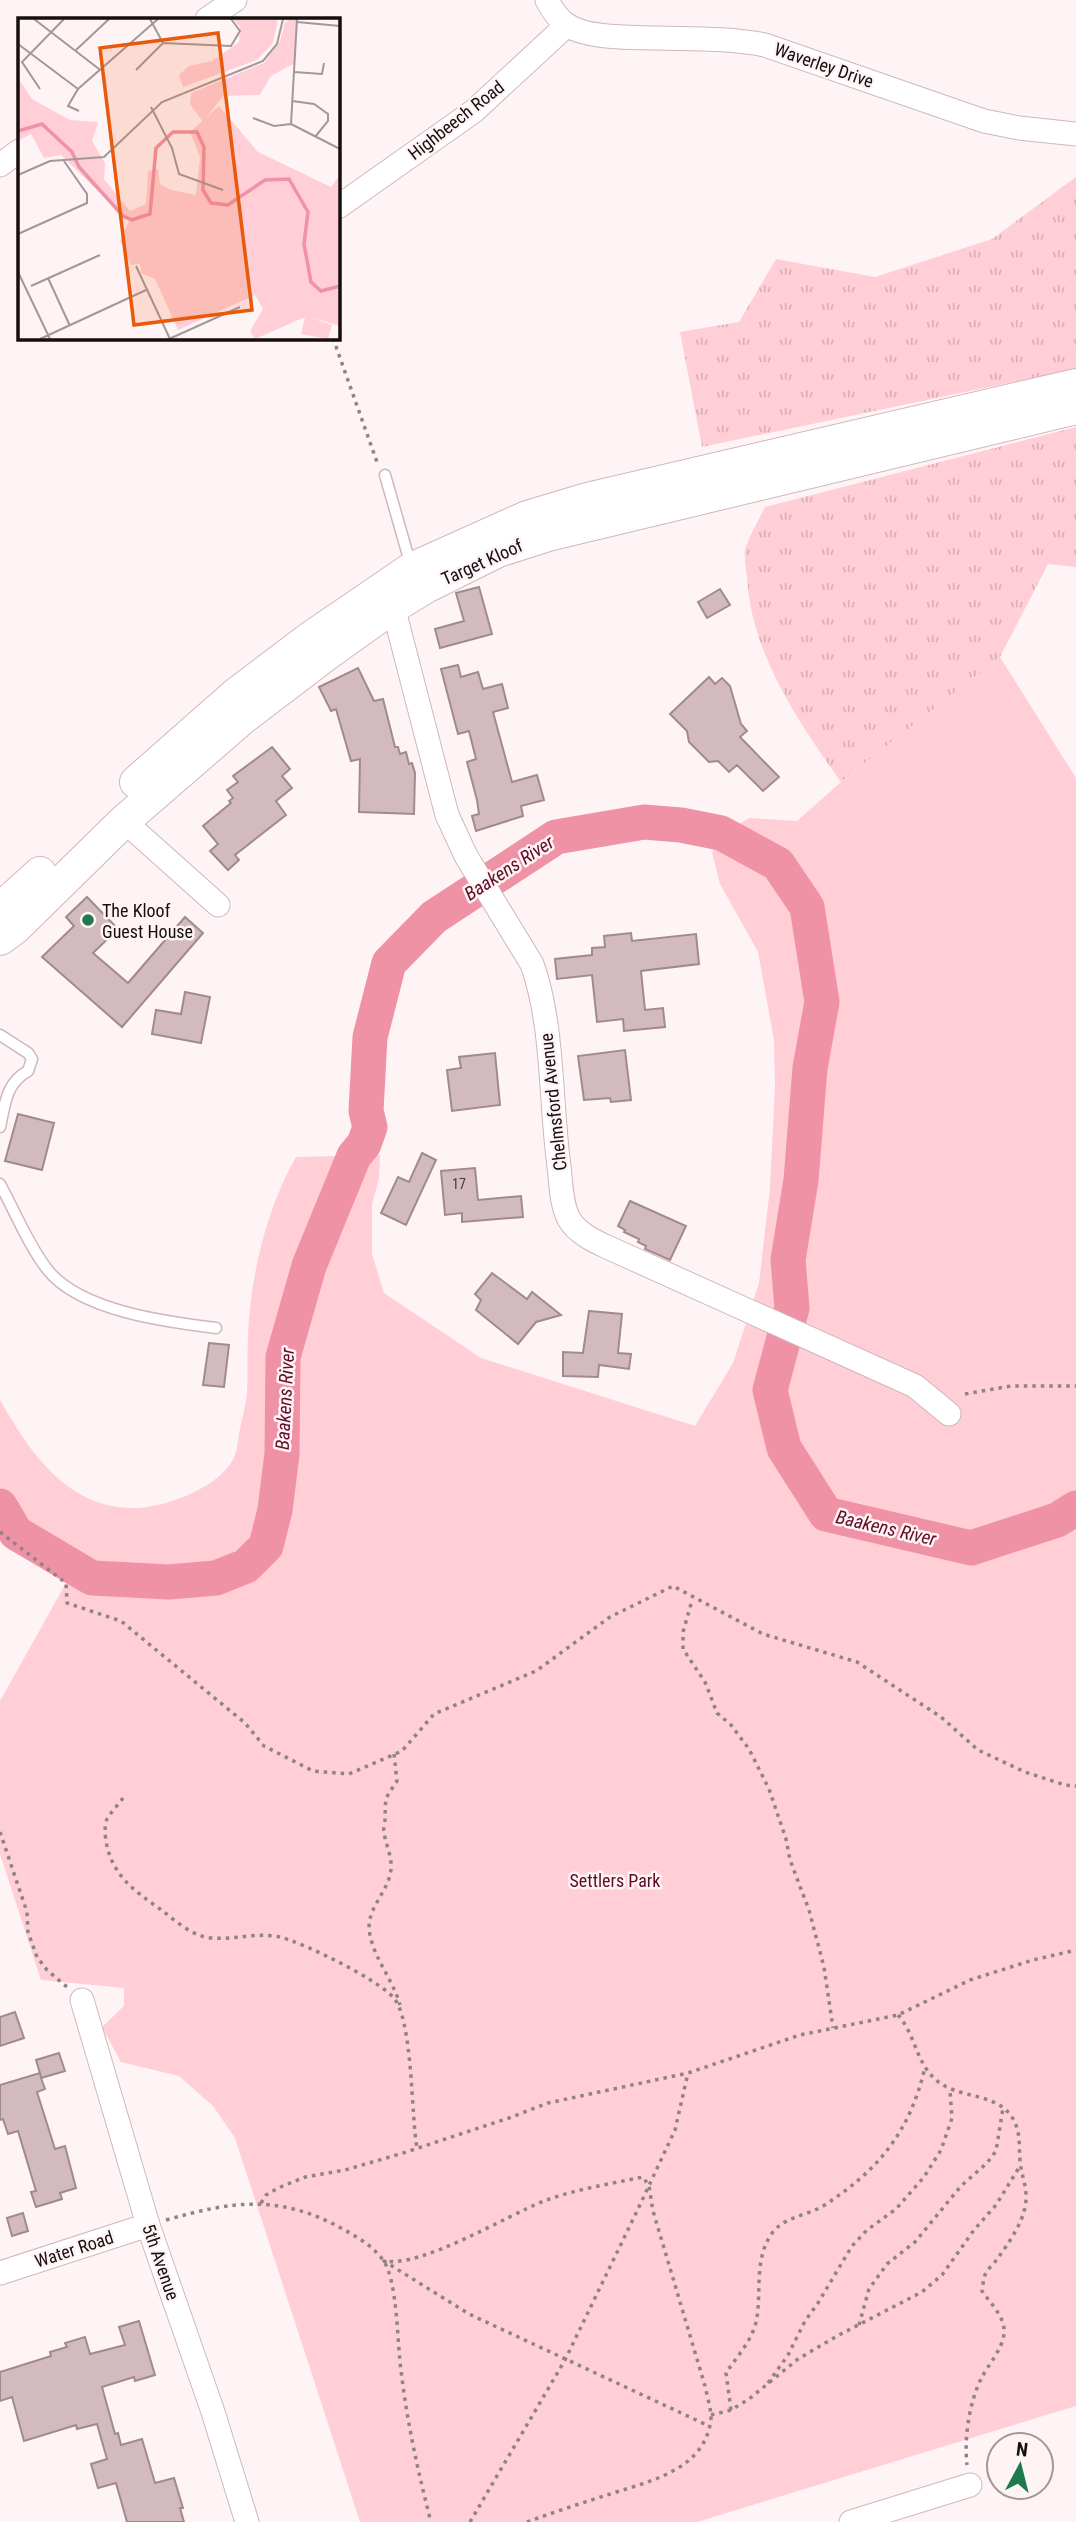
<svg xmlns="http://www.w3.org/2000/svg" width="1076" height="2522" font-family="'Roboto Condensed',sans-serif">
<defs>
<pattern id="grass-tufts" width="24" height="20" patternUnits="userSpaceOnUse" patternTransform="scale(1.75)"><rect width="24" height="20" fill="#ffced6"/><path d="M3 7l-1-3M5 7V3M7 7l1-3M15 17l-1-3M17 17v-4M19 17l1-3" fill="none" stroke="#dab0b6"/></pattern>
</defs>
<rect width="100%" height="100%" fill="#fff4f5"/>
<!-- grass -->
<g fill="url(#grass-tufts)">
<path d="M 1076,177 L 1076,369 L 702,447 L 680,332 L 739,322 L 776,259 L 875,277 L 992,239 Z"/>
<path d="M 1076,427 L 1076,567 L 1048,564 L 1000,657 L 841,782 C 798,722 751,653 747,577 C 746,569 744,558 745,550 C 749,536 759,520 765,507 Z"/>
</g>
<!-- park -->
<path fill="#ffced6" d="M 1000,657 L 1076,778 L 1076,2406 L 697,2522 L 360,2522 L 235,2138 L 213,2106 L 179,2076 L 121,2062 L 102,2027 L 124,2006 L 124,1988 L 41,1980 L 0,1854 L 0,1701 L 66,1583 L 0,1532 L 0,1400 C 29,1451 66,1507 132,1508 C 163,1509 223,1487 235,1455 C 238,1447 238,1437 240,1429 C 242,1417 246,1405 247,1393 C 248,1373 247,1354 248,1334 C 251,1274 266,1210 296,1157 L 380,1155 L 379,1178 L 372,1205 L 372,1254 L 384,1293 L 481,1358 L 695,1426 L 733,1363 L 759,1283 L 770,1188 L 775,1087 L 774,1040 L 758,952 L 720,884 L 712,853 L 721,833 L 750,818 L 797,821 L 841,782 Z"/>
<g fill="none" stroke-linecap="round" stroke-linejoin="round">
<!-- river -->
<path stroke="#ef92a5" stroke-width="35" d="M 0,1506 L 16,1533 L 92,1578 L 169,1582 L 216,1578 L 246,1566 L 266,1546 L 275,1510 L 282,1454 L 283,1357 L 309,1266 L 354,1156 L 364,1144 L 370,1127 L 366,1111 L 370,1037 L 389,963 L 434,917 L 556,837 L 644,822 L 681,825 L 721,833 L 778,864 L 807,907 L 822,1002 L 810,1068 L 801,1180 L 788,1260 L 792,1308 L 770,1390 L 784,1448 L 826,1514 L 971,1548 L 1057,1520 L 1076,1508"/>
</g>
<!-- building -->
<g fill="#d3babe" stroke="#a18a8d" stroke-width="2">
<path d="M 479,587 L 492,634 L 440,648 L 435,629 L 464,621 L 456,593 Z"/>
<path d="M 720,589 L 730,605 L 707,618 L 698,602 Z"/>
<path d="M 458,665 L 461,677 L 478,672 L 483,689 L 502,684 L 508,708 L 493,712 L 512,782 L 537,775 L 544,800 L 521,806 L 523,816 L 476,831 L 472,816 L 479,814 L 477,800 L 467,762 L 476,759 L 469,731 L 458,734 L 441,669 Z"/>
<path d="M 358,668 L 374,701 L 383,699 L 395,747 L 398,747 L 400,754 L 406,752 L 409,764 L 412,763 L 415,773 L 414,814 L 359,812 L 360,759 L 351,761 L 336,709 L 331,711 L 319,687 Z"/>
<path d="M 709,677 L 715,684 L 722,678 L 730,686 L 741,724 L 747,731 L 740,737 L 779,777 L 763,791 L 737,765 L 729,772 L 718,761 L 709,762 L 689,742 L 687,731 L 670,714 Z"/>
<path d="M 272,747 L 290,769 L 282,776 L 292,788 L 276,801 L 286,815 L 235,855 L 239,860 L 228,870 L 210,851 L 218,844 L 203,826 L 231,803 L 229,801 L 233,798 L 227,790 L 238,782 L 233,776 Z"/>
<path d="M 87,897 L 118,929 L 93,953 L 128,983 L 185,917 L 203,933 L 122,1027 L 42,957 L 74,926 L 66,917 Z"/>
<path d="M 631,933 L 632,941 L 696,934 L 699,964 L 641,971 L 645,1010 L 663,1008 L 665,1027 L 624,1031 L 623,1019 L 597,1022 L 592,975 L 557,979 L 555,959 L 592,955 L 592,948 L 605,947 L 604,936 Z"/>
<path d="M 185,992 L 210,997 L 201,1043 L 152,1034 L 156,1010 L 181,1014 Z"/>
<path d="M 625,1050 L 631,1100 L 611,1102 L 610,1098 L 584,1100 L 578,1056 Z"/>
<path d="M 495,1053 L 500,1105 L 452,1111 L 447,1070 L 461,1068 L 459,1057 Z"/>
<path d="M 18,1114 L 54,1123 L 42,1170 L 5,1161 Z"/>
<path d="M 422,1153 L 436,1160 L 406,1225 L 381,1213 L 398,1177 L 409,1182 Z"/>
<path d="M 475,1168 L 478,1200 L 521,1196 L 523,1217 L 462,1222 L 462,1213 L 445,1215 L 441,1171 Z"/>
<path d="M 630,1201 L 686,1226 L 670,1260 L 645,1249 L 646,1246 L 638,1242 L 639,1239 L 624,1232 L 625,1230 L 618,1226 Z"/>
<path d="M 492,1273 L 527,1299 L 532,1292 L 561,1315 L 536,1322 L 518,1344 L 476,1310 L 481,1300 L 475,1294 Z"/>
<path d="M 589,1311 L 622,1314 L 618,1353 L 631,1354 L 629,1369 L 599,1365 L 598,1377 L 563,1376 L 563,1352 L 583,1353 Z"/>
<path d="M 209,1343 L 229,1345 L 224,1387 L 203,1385 Z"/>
<path d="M 15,2012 L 24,2038 L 0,2046 L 0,2017 Z"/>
<path d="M 59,2053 L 65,2071 L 41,2078 L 45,2089 L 37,2092 L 55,2149 L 65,2146 L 76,2188 L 60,2193 L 62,2199 L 36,2207 L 31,2192 L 36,2191 L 18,2131 L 8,2134 L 3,2119 L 0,2120 L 0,2085 L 40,2073 L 41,2077 L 36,2060 Z"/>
<path d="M 23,2213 L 28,2231 L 12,2236 L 7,2218 Z"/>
<path d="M 139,2321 L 155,2375 L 135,2381 L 134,2377 L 102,2387 L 115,2434 L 118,2433 L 121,2445 L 142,2439 L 155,2483 L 174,2478 L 183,2508 L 180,2508 L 184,2522 L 127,2522 L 116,2483 L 98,2488 L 91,2464 L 107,2459 L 97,2424 L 77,2429 L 76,2425 L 24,2441 L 12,2397 L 0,2401 L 0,2372 L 51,2356 L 50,2352 L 67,2347 L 65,2343 L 85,2337 L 90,2354 L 125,2345 L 119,2327 Z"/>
</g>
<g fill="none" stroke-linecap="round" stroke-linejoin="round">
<defs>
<g id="service">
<path d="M 385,475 L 411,566"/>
<path d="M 0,1035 L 28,1053 L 32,1059 L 28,1071 C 6,1083 5,1104 0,1127"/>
<path d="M 0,1184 C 14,1210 29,1246 47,1269 C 79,1311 167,1322 216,1328"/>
</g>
<g id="minor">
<path d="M 547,0 C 552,10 558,19 567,25 C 588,39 632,37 657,38 C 693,39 729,38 765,45 L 984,121 L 1019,128 L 1076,134"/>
<path d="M 207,19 L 235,0"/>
<path d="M 0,165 L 19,151"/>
<path d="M 338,207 L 474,111 L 567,25"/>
<path d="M 390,595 L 447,815 L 466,856 L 532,964 C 554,1026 550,1101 559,1166 C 561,1183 561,1204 569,1219 C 577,1233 594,1241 607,1247 L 915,1386 L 949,1414"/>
<path d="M 124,821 L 218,905"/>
<path d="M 82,2000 L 148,2225 L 213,2412 L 247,2522"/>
<path d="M 0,2273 L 148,2225"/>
<path d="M 851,2522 L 970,2485"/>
</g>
<g id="secondary">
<path d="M 136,782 L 236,694 L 310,638 L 411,569 L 527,517 L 587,499 L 1076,385"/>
<path d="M 0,909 L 40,873"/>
<path d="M 0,939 L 15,928 L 124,821 L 243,718 L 327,654 L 393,607 L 426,587 L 498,551 L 548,535 L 1076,408"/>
</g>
</defs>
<!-- service casing -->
<use href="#service" stroke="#d0b7bb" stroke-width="13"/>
<!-- minor casing -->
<use href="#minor" stroke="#d0b7bb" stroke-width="25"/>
<!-- secondary casing -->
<use href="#secondary" stroke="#d0b7bb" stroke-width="34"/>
<!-- path -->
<g stroke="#8d8485" stroke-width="3.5" stroke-dasharray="3.5 5" stroke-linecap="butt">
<path d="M 333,338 L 378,465"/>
<path d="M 965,1394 L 1011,1386 L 1076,1386"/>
<path d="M 0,1532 L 66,1583 L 67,1603 L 121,1621 L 245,1723 L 264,1746 L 313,1771 L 349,1774 L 402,1751 L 434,1714 L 536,1671 L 610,1617 L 673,1586 L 763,1634 L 857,1662 L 941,1717 L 978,1750 L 1025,1772 L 1065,1785 L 1076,1786"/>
<path d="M 691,1604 L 683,1632 L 683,1649 L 705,1682 L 717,1713 L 731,1725 L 749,1749 L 769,1789 L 786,1839 L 790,1860 L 809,1910 L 824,1967 L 833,2028"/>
<path d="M 394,1754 L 397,1781 C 383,1802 386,1796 385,1820 C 385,1823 383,1829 384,1831 C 385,1844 392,1855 391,1869 C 389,1893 364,1909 370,1935 C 375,1960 393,1980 400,2005"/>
<path d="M 123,1798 C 118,1805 111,1812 107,1819 C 104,1827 105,1838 107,1846 C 114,1877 136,1892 160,1909 C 175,1920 191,1936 211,1938 C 234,1940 257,1932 280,1937 C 306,1944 375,1978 393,1997 C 413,2018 411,2116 417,2148"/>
<path d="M 0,1832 L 27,1912 L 28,1932 L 37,1957 L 47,1970 L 67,1987"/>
<path d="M 898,2015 C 915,2034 916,2062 935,2079 C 959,2102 1005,2089 1017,2128 C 1020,2138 1019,2149 1020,2160 C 1021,2176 1029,2190 1025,2207 C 1022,2224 1008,2244 998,2258 C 994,2264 987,2269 985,2275 C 983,2280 983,2286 982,2291 C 991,2304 1006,2318 1004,2334 C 1002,2350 988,2365 981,2379 C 969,2403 964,2439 967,2465"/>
<path d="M 261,2203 L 266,2195 L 278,2188 L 305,2177 L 345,2170 L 400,2154 L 509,2118 L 548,2103 L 688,2073 L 800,2035 L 898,2015 L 970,1980 L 1033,1960 L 1076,1950"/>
<path d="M 166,2220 C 233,2201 278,2194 341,2228 C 356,2236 373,2246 383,2260 C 398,2281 397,2344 401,2370 C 407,2422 418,2472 431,2522"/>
<path d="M 859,2325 L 869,2289 L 887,2264 L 915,2242 L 961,2186 L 987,2163 L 996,2151 L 1003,2108"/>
<path d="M 768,2383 L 788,2355 L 805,2321 L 818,2303 L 852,2246 L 867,2230 L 896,2209 L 924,2177 L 941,2150 L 952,2118 L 950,2091"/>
<path d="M 731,2410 L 726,2373 C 737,2356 754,2339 757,2317 C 761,2292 755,2262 769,2238 C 780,2217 804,2217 823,2206 C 878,2171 910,2132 925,2067"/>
<path d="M 711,2415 L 731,2410 L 749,2399 L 798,2359 L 837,2336 L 922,2292 L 942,2275 L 974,2230 L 996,2205 L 1020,2166"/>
<path d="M 470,2522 L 565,2360 L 638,2209 L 675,2130 L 688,2073"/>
<path d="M 527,2522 C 552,2513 578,2504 604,2496 C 645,2482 706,2472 711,2418 C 711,2408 707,2396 705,2386 L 653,2211 L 649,2186 L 643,2177 C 610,2184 576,2189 544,2201 C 506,2216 421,2268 384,2261 L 469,2314 L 709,2426"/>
</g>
<!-- service -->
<use href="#service" stroke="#fff" stroke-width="10"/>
<!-- minor -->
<use href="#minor" stroke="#fff" stroke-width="23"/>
<!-- secondary -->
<use href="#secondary" stroke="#fff" stroke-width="32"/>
</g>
<!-- markers -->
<circle fill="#1f794e" stroke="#fff4f5" stroke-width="2.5" cx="88" cy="920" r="7"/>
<g text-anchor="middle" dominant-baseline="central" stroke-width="5" stroke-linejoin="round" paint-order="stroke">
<!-- number labels -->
<g font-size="14" fill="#45393b">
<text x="459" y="1184">17</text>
</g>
<!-- street labels -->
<g font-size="18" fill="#160e0f" stroke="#fff4f5">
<text transform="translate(824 65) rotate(19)">Waverley Drive</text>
<text transform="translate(456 120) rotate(-38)">Highbeech Road</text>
<text transform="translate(482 562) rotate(-24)">Target Kloof</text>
<text transform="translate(553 1102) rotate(-96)">Chelmsford Avenue</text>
<text transform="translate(74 2249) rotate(-18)">Water Road</text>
<text transform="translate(161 2262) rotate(71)">5th Avenue</text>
</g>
<!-- poi labels -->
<g font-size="18" fill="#160e0f" stroke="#fff4f5" text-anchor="start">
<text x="102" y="910">The Kloof<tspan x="102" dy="21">Guest House</tspan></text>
</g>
<!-- park labels -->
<g font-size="18" fill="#5d0a27" stroke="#fff4f5">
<text x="615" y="1880">Settlers Park</text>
</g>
<!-- water labels -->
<g font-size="19" font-style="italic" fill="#5f0d28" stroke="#fff4f5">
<text transform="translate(509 868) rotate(-33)">Baakens River</text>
<text transform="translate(285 1399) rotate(-87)">Baakens River</text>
<text transform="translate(886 1528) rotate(13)">Baakens River</text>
</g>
</g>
<!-- overview -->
<g transform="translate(18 18)">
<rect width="322" height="322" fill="#fff4f5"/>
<path d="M 215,1 L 260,1 L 255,25 L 239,42 L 165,69 L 161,57 L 171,48 L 194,43 L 221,24 L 222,9 ZM 267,4 L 272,4 L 269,49 L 253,58 L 242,77 L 205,78 L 185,104 L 172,86 L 173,75 L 246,45 L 262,23 Z" fill="#ffced6"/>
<path d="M 267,1 L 279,1 L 276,46 L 269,49 L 272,5 ZM 0,60 L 14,81 L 52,102 L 80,104 L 74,123 L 87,145 L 86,161 L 112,193 L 128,186 L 130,153 L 140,151 L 142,166 L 153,172 L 178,177 L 182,139 L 172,114 L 201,88 L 240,134 L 313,169 L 322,157 L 322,310 L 319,307 L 288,298 L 314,307 L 310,321 L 283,316 L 287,299 L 237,321 L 232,313 L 245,291 L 237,277 L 160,312 L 137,261 L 123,255 L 122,246 L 113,247 L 102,223 L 111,203 L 43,137 L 26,140 L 13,116 L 0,123 Z" fill="#ffced6"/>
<path fill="none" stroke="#ef92a5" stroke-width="3.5" d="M 0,113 L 24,106 L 54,134 L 61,149 L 105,198 L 114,202 L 132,196 L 138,130 L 155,114 L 179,114 L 186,129 L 185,172 L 193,185 L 210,187 L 247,162 L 271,161 L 290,194 L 286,226 L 293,264 L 303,273 L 322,268"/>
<path fill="none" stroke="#a29899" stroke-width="2" d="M 16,1 L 81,51M 132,1 L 145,25M 279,4 L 322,8M 145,25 L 213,28 L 222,13 L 213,1M 0,26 L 60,71M 58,32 L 91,1M 118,52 L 145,25M 276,54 L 304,56 L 306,45M 22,71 L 4,44 L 46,1M 274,83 L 296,86 L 310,96 L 310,103 L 297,119M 133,89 L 154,130 L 161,156 L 205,172M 61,93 L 50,88 L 60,71 L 140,1M 235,100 L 256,108 L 273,106M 273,106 L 279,1M 273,106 L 322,131M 0,157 L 32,143 L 86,139 L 144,84 L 245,43 L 259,26 L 265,1M 0,216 L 69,185 L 69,176 L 46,143M 118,248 L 152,321M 0,254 L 32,321M 30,260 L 52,308M 13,268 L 82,237M 22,321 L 128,272M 151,321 L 222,289"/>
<path fill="#e8590c" fill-opacity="0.15" stroke="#e8590c" stroke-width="3.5" d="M 200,15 L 234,292 L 116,307 L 82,30 Z"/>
<rect width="322" height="322" fill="none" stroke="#160e0f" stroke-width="3.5"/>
</g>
<!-- north arrow -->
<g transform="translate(1020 2466) rotate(7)"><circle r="33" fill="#fff4f5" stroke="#a29899" stroke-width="2"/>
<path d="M0-5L12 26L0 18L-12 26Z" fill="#1f794e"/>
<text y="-10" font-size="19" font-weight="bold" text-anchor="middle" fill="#160e0f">N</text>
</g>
</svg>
